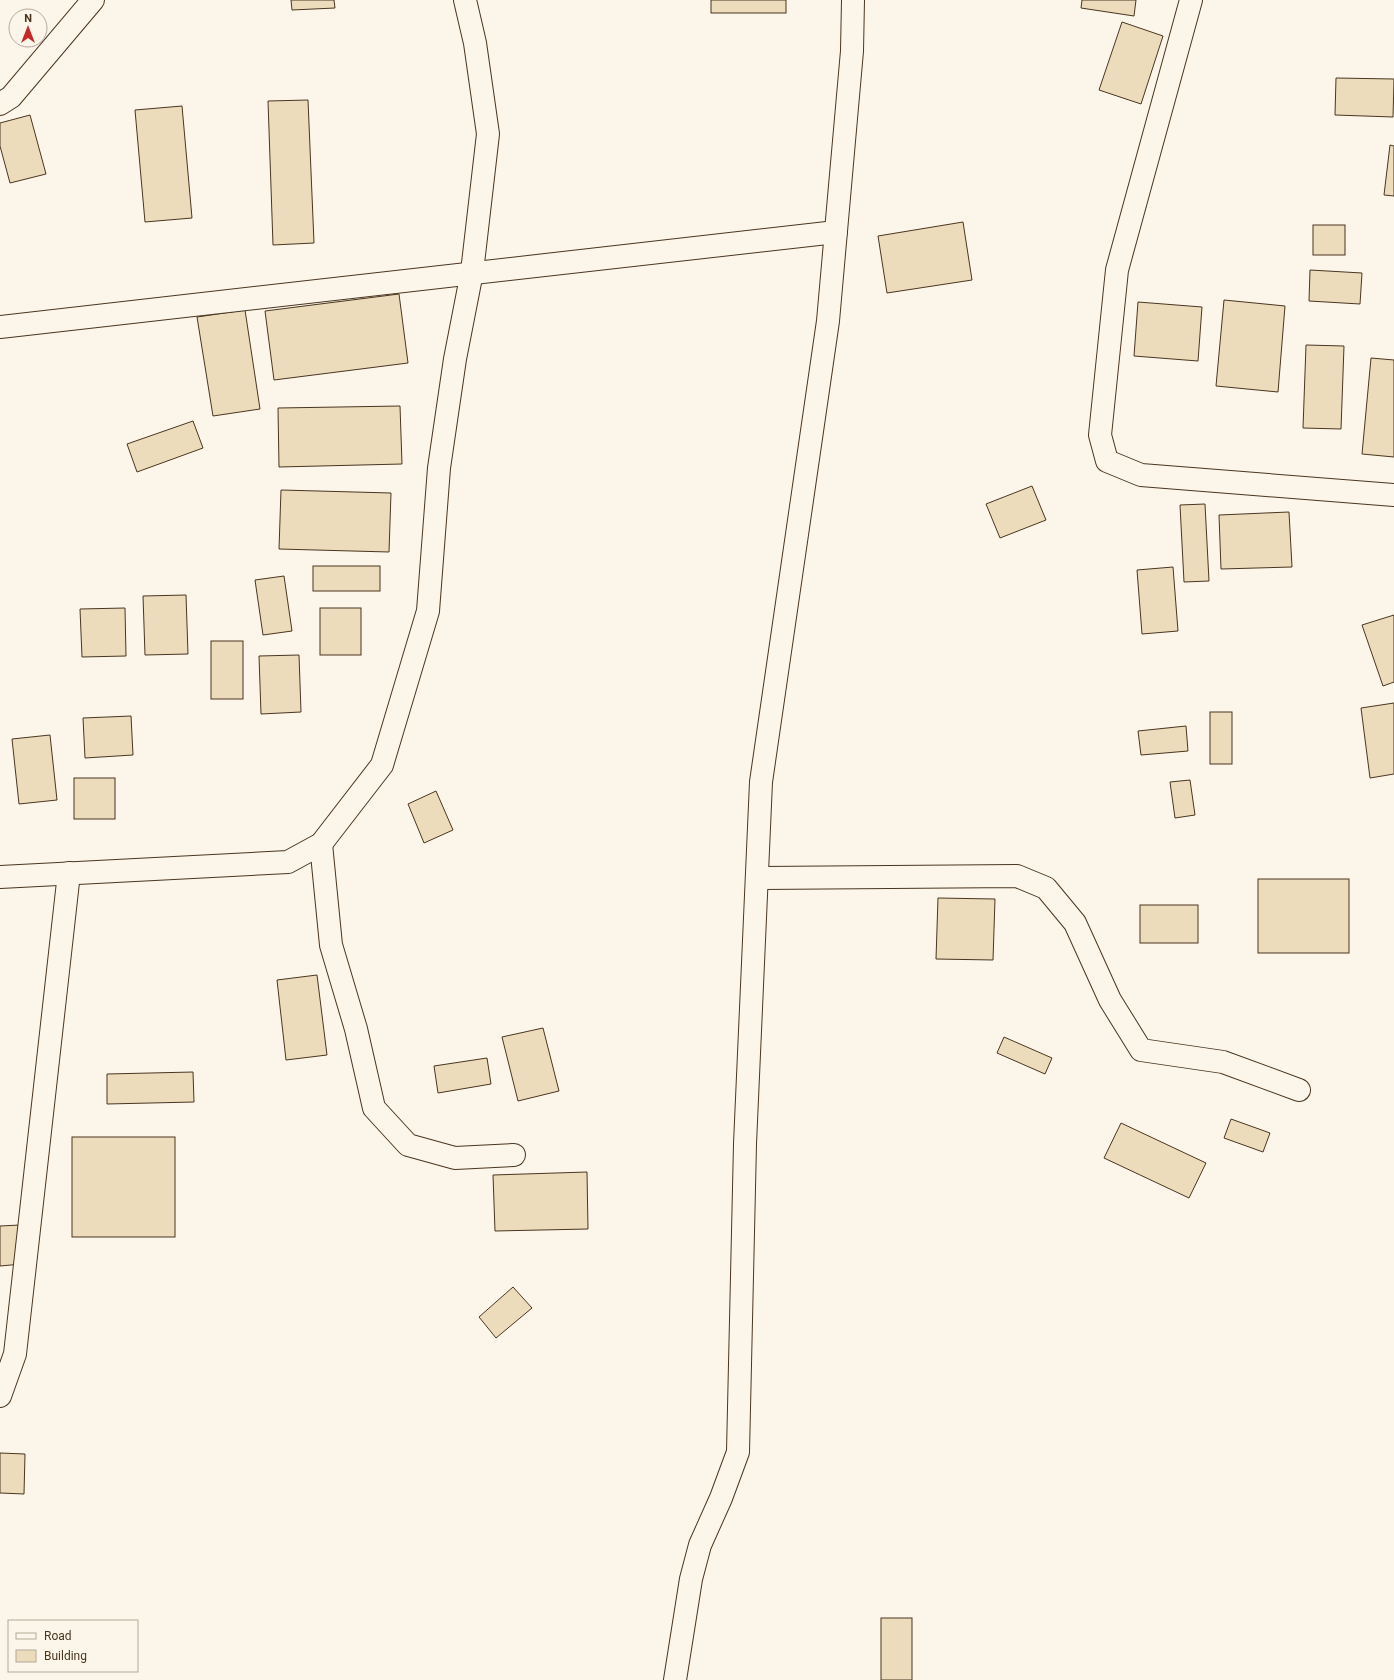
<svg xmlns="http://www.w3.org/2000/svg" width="1394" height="1680" font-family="Roboto,sans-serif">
<rect width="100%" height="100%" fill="#fbf6e9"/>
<!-- building -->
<g fill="#ecdcbc" stroke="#4a3520">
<path d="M 291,0 L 334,0 L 335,8 L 292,10 Z"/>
<rect x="711" y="0" width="75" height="13"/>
<path d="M 1082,0 L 1136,0 L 1134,16 L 1081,8 Z"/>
<path d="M 1122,22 L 1163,36 L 1141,104 L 1099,90 Z"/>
<path d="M 1336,78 L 1394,79 L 1393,117 L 1335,115 Z"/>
<path d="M 308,100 L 314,243 L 273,245 L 268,101 Z"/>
<path d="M 182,106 L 192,218 L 145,222 L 135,110 Z"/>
<path d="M 30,115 L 46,174 L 10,183 L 0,146 L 0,123 Z"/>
<path d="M 1390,145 L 1394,146 L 1394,196 L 1384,195 Z"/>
<path d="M 963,222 L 972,280 L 887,293 L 878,236 Z"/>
<rect x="1313" y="225" width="32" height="30"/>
<path d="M 1310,270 L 1362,273 L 1360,304 L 1309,301 Z"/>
<path d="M 399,294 L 408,363 L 274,380 L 265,311 Z"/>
<path d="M 1224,300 L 1285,306 L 1278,392 L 1216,386 Z"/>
<path d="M 1138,302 L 1202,307 L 1198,361 L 1134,356 Z"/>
<path d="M 245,310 L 260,409 L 213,416 L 197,317 Z"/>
<path d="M 1306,345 L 1344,346 L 1341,429 L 1303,428 Z"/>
<path d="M 1371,358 L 1394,360 L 1394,457 L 1362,454 Z"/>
<path d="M 400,406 L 402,464 L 279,467 L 278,408 Z"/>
<path d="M 193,421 L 203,448 L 137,472 L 127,444 Z"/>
<path d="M 1032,486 L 1046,520 L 1000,538 L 986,504 Z"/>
<path d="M 281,490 L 391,493 L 389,552 L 279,549 Z"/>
<path d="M 1205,504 L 1209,581 L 1184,582 L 1180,505 Z"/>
<path d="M 1289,512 L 1292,567 L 1221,569 L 1219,515 Z"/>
<rect x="313" y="566" width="67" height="25"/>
<path d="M 1173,567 L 1178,631 L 1142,634 L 1137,570 Z"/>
<path d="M 284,576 L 292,631 L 263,635 L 255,580 Z"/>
<path d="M 186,595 L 188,654 L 145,655 L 143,596 Z"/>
<path d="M 125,608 L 126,656 L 82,657 L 80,609 Z"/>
<rect x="320" y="608" width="41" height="47"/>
<path d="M 1394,615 L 1394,682 L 1383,686 L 1362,625 Z"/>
<rect x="211" y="641" width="32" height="58"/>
<path d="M 299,655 L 301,712 L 261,714 L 259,656 Z"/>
<path d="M 1394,703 L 1394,774 L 1370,778 L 1361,708 Z"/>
<rect x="1210" y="712" width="22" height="52"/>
<path d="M 131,716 L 133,755 L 85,758 L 83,718 Z"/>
<path d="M 1186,726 L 1188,751 L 1141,755 L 1138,731 Z"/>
<path d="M 50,735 L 57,800 L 19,804 L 12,739 Z"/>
<rect x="74" y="778" width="41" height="41"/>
<path d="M 1190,780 L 1195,815 L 1175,818 L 1170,782 Z"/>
<path d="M 436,791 L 453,830 L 424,843 L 408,804 Z"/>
<rect x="1258" y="879" width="91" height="74"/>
<path d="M 938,898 L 995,899 L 993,960 L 936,959 Z"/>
<rect x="1140" y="905" width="58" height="38"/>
<path d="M 317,975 L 327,1055 L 286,1060 L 277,980 Z"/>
<path d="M 543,1028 L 559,1091 L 518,1101 L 502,1037 Z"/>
<path d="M 1004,1037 L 1052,1058 L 1045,1074 L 997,1053 Z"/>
<path d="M 487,1058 L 491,1084 L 438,1093 L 434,1066 Z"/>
<path d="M 193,1072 L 194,1102 L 107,1104 L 107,1074 Z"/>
<path d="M 1231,1119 L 1270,1133 L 1263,1152 L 1224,1138 Z"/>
<path d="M 1121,1123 L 1206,1163 L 1189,1198 L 1104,1158 Z"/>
<rect x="72" y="1137" width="103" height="100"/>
<path d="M 587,1172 L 588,1229 L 495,1231 L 493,1175 Z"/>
<path d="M 20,1225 L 22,1264 L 0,1266 L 0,1226 Z"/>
<path d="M 513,1287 L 532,1308 L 496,1338 L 479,1317 Z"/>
<path d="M 0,1453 L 25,1454 L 24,1494 L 0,1493 Z"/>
<rect x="881" y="1618" width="31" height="62"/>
</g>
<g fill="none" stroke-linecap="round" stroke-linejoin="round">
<defs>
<g id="minor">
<path d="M 1191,0 L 1117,270 L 1100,435 L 1107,461 L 1141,475 L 1394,495"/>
<path d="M 0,104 L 11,97 L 93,0"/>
<path d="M 0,327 L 836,232"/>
<path d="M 321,844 L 331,945 L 356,1029 L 374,1108 L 408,1145 L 455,1158 L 514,1155"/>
<path d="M 0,877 L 288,862 L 321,844 L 382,765 L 428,611 L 439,468 L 455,359 L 472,272 L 488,134 L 475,43 L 465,0"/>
<path d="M 757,878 L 1017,876 L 1046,888 L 1075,923 L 1110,1000 L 1141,1050 L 1223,1062 L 1299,1090"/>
<path d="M 0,1396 L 15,1354 L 69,873"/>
<path d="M 675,1680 L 691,1579 L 700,1545 L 721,1498 L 738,1452 L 745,1144 L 761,782 L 828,321 L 852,51 L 853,0"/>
</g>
</defs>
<!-- minor casing -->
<use href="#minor" stroke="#4a3520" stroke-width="24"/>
<!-- minor -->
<use href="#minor" stroke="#fbf6e9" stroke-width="22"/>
</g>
<!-- legend -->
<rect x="8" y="1620" width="130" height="52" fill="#fbf6e9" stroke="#b4a999"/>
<rect x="16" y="1633" width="20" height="6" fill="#fbf6e9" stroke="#b4a999"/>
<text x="44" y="1640" font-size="12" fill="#4a3520">Road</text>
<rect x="16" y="1650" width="20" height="12" fill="#ecdcbc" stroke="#b4a999"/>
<text x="44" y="1660" font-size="12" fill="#4a3520">Building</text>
<!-- north arrow -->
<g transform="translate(28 28)"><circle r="19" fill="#fbf6e9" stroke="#b4a999"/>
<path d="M0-3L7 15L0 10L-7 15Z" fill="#c62828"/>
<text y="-6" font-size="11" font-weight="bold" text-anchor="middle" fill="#4a3520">N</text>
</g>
</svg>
